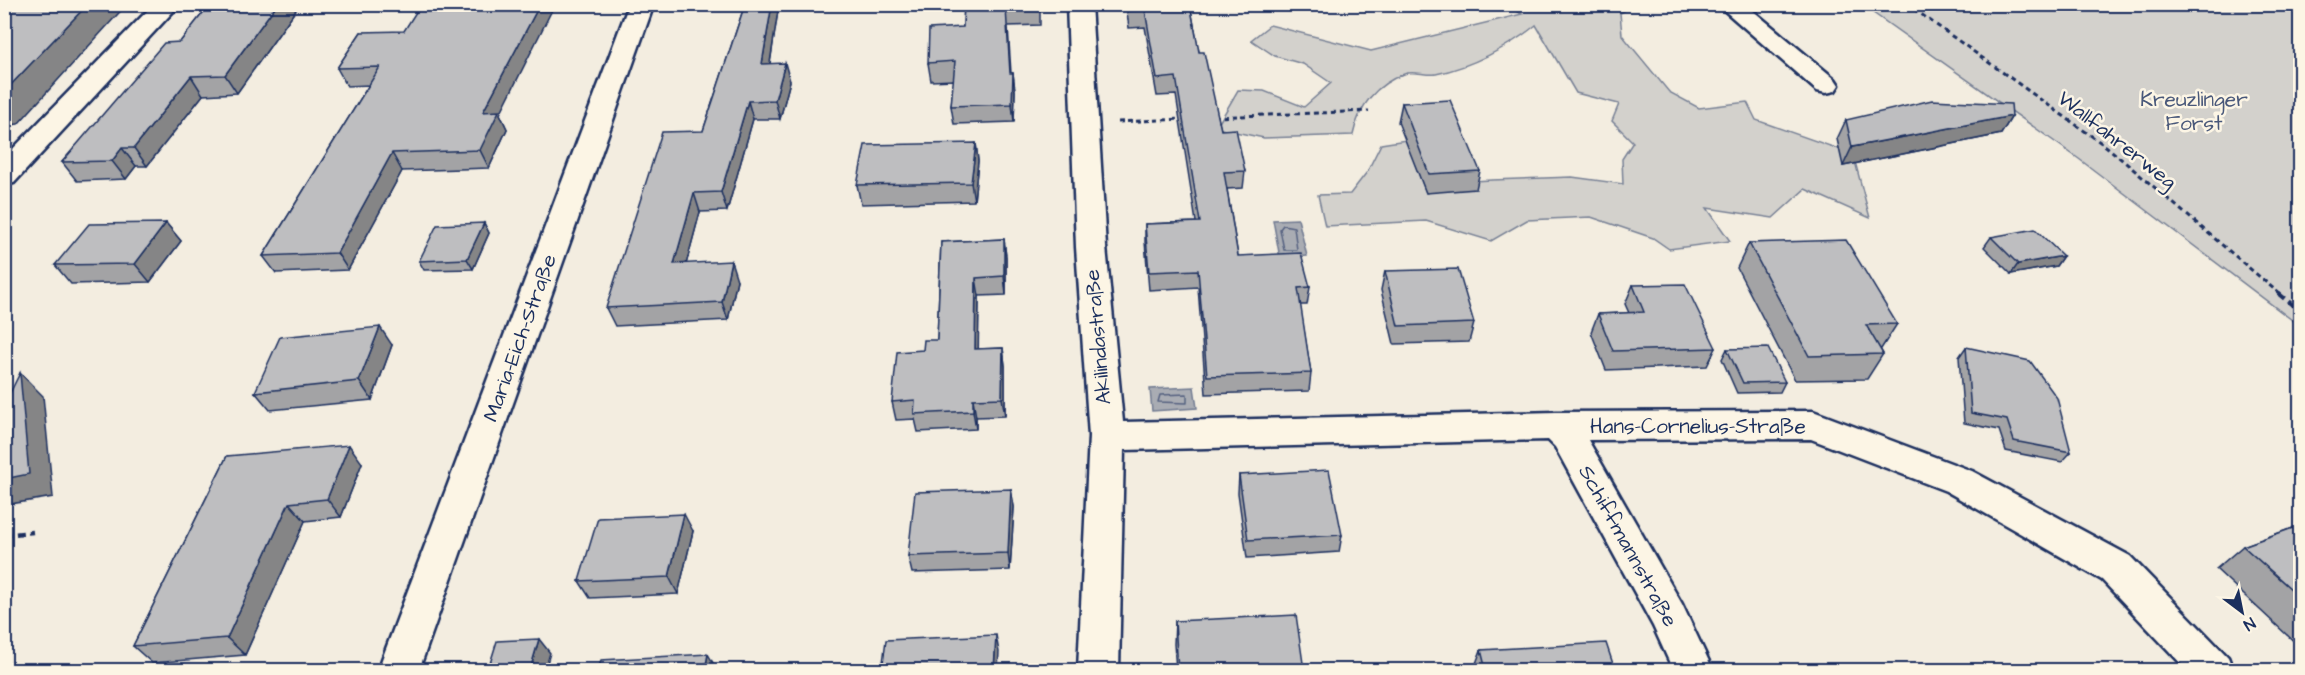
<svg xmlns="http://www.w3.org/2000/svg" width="2305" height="675" font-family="'Architects Daughter',sans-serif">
<rect width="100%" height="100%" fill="#f3ede0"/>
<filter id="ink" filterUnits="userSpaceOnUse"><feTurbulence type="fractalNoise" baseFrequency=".0167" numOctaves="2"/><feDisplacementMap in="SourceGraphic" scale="12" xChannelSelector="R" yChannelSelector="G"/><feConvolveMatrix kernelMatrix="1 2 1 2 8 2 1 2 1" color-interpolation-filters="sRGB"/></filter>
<g filter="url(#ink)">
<!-- green -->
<g fill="#d3d1cc" stroke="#778095" stroke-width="1.5">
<path d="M 1506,5 L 1635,5 L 1620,13 L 1622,35 L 1669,92 L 1699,108 L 1747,102 L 1756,120 L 1853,154 L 1870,218 L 1805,189 L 1773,218 L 1707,208 L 1730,241 L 1669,249 L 1653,238 L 1591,217 L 1527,220 L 1491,241 L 1426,221 L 1325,226 L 1318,195 L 1350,194 L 1367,172 L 1381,144 L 1406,140 L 1426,193 L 1472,181 L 1492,180 L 1572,177 L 1623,184 L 1622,159 L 1633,142 L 1612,121 L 1619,104 L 1576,93 L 1536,25 C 1509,47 1471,67 1436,74 C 1426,76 1413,70 1404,74 C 1375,85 1359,106 1353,135 L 1264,138 L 1216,128 L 1238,90 L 1264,91 L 1304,107 L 1331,83 L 1303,64 L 1275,56 L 1251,40 L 1270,25 L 1371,51 L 1522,14 Z"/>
<path d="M 1862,5 L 2300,5 L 2300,326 L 2079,159 Z"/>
</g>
<!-- water -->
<g fill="#a9acb3" stroke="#707a91" stroke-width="1.5">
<path d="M 1298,219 L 1307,256 L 1280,258 L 1273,220 Z"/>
<path d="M 1194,387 L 1197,408 L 1152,411 L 1150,389 Z"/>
</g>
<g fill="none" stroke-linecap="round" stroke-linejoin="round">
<!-- shore -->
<g stroke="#546180" stroke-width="1.5">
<path d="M 1283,225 L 1294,227 L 1297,250 L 1284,250 L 1280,229 Z"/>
<path d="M 1187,394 L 1187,403 L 1158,402 L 1160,395 Z"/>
</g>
<defs>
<g id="street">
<path d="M 154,4 L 180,4 L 14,183 L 4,185 L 4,158 Z"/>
<path d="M 629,4 L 654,4 L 419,670 L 378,670 Z"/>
<path d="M 1067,4 L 1091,4 L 1106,247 L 1123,422 L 1556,412 L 1813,411 L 1972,471 L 2130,556 L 2228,657 L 2233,670 L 2187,670 L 2102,580 L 1946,491 L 1811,439 L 1588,440 L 1682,604 L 1713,670 L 1673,670 L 1653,626 L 1555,447 L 1548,440 L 1124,450 L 1119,670 L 1078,670 L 1089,436 L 1076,247 Z"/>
<path d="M 1717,4 L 1745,4 L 1835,79 L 1839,85 L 1835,91 L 1826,93 L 1817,91 Z"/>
</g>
</defs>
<!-- street casing -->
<use href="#street" stroke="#1b2f5e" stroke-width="5"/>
<!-- path-far1 -->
<g stroke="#1b2f5e" stroke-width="3" stroke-dasharray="5 4" stroke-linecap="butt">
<path d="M 1907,4 L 2107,147 L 2281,295"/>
<path d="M 1214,117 L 1369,111"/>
<path d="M 1118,122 L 1183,119"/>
</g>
<!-- path -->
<g stroke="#1b2f5e" stroke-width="4.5" stroke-dasharray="7 5" stroke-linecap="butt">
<path d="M 2279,294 L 2300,311"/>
<path d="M 4,535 L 33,532"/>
</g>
<!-- street -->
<use href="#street" fill="#fcf5e5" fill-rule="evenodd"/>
</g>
<!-- wall -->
<g fill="#a3a3a5" stroke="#1b2f5e" stroke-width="1.5">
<path d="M 210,4 L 300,4 L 237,93 L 203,95 L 147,166 L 136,166 L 126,179 L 77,181 L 62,162 L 180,42 Z"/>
<path d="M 745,4 L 779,4 L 770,64 L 790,81 L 780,119 L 753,119 L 727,211 L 700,212 L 686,264 L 737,280 L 728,320 L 615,326 L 606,308 L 703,131 Z"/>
<path d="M 964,4 L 1040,4 L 1040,25 L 1008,26 L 1011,73 L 1013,73 L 1015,91 L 1014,122 L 954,124 L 951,106 L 954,80 L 931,81 L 928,63 L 963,27 Z"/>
<path d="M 1126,4 L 1190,4 L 1199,52 L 1221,130 L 1245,171 L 1243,188 L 1227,189 L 1238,256 L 1310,287 L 1307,305 L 1300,305 L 1311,373 L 1309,391 L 1206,394 L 1198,287 L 1149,290 L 1145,242 L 1145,224 L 1196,222 L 1176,95 L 1157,96 L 1145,27 L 1129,28 Z"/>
<path d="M 361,32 L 500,114 L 507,129 L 489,168 L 402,171 L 348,270 L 276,273 L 263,256 L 369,85 L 347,86 L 337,68 Z"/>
<path d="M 1402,103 L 1480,171 L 1476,189 L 1426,193 L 1398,122 Z"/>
<path d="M 2012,116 L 2001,134 L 1843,166 L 1837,139 L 1846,120 Z"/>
<path d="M 976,143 L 978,161 L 974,201 L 861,204 L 857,185 Z"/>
<path d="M 166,223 L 181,241 L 150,282 L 71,284 L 55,265 Z"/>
<path d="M 484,223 L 489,233 L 473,269 L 424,270 L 419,261 Z"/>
<path d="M 1991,237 L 2063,256 L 2056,266 L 2011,274 L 1984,247 Z"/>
<path d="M 1004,239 L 1006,257 L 1006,295 L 979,296 L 978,349 L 1003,348 L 1005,366 L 1005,416 L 976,417 L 976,429 L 918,432 L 915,419 L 896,420 L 892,402 L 923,350 L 937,340 L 941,242 Z"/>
<path d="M 1749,243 L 1897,324 L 1881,349 L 1880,349 L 1883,354 L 1867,379 L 1795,380 L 1737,268 Z"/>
<path d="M 1385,271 L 1474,323 L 1469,342 L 1394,344 L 1381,290 Z"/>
<path d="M 1633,285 L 1716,348 L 1707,366 L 1606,370 L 1591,332 L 1598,314 L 1629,313 L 1625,304 Z"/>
<path d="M 392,345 L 372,400 L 270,410 L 255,392 Z"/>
<path d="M 1966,347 L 2071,452 L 2062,462 L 2006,451 L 1999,430 L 1964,423 L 1959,357 Z"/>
<path d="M 1727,349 L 1785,382 L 1780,392 L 1737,393 L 1722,359 Z"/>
<path d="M 227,456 L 362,463 L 341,517 L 305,521 L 245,655 L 152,663 L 133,646 Z"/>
<path d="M 1239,475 L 1342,535 L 1339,552 L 1247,558 L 1238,493 Z"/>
<path d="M 1011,489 L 1014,507 L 1010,570 L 912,573 L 908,556 Z"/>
<path d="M 2301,525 L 2301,648 L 2216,569 L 2243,546 Z"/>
<path d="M 693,531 L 678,594 L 590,598 L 579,581 Z"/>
<path d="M 1175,621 L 1304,670 L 1176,670 L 1174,644 Z"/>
<path d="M 1481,650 L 1615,670 L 1629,670 L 1476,670 L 1475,666 Z"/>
</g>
<!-- shaded-wall -->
<g fill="#858586" stroke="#1b2f5e" stroke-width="1.5">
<path d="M 88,4 L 127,4 L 18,124 L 4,126 L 4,92 Z"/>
<path d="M 277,4 L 300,4 L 237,93 L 225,75 Z"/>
<path d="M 540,4 L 555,4 L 500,114 L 507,129 L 489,168 L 480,150 L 483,112 Z"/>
<path d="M 772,4 L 779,4 L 767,82 L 762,64 Z"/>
<path d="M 785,63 L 790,81 L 780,119 L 775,100 Z"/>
<path d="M 1013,73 L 1015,91 L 1014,122 L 1012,104 Z"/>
<path d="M 191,76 L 203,95 L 147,166 L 134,148 Z"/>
<path d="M 748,101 L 753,119 L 727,211 L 721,192 Z"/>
<path d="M 2012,116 L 2001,134 L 1843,166 L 1852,147 Z"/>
<path d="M 976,143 L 978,161 L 974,201 L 971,183 Z"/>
<path d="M 122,148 L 136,166 L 126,179 L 112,161 Z"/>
<path d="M 392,153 L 402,171 L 348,270 L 337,253 Z"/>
<path d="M 694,193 L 700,212 L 681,283 L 674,264 Z"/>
<path d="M 166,223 L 181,241 L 150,282 L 135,264 Z"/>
<path d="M 484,223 L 489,233 L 473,269 L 467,259 Z"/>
<path d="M 1004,239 L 1006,257 L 1006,295 L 1004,276 Z"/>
<path d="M 2063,256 L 2056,266 L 2011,274 L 2018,264 Z"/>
<path d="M 731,261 L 737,280 L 728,320 L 722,302 Z"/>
<path d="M 976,278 L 979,296 L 978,368 L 975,349 Z"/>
<path d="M 380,327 L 392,345 L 372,400 L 359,381 Z"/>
<path d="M 1003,348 L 1005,366 L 1005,416 L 1002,398 Z"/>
<path d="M 20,373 L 43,396 L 53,497 L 4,505 L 4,479 Z"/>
<path d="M 973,399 L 976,417 L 976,429 L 973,411 Z"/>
<path d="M 349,445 L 362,463 L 341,517 L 327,499 Z"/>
<path d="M 1011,489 L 1014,507 L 1010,570 L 1008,553 Z"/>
<path d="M 289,503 L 305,521 L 245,655 L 227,638 Z"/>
<path d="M 684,514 L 693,531 L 678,594 L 669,577 Z"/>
<path d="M 996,635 L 999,652 L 998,670 L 994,670 Z"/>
<path d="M 539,639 L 550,653 L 545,670 L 530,670 Z"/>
<path d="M 708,654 L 716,668 L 715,670 L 705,670 Z"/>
</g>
<!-- building -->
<g fill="#bebec0" stroke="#1b2f5e" stroke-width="1.5">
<path d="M 4,4 L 88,4 L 4,92 Z"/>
<path d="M 210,4 L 277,4 L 225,75 L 191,76 L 134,148 L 122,148 L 112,161 L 62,162 L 164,43 L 180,42 Z"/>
<path d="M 421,4 L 540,4 L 483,112 L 499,111 L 480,150 L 392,153 L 337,253 L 263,256 L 380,67 L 337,68 L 361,32 L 404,31 Z"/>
<path d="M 745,4 L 772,4 L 762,64 L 785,63 L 775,100 L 748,101 L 721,192 L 694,193 L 674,264 L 731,261 L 722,302 L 606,308 L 662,132 L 703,131 Z"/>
<path d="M 964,4 L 1039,4 L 1039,7 L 1006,8 L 1010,73 L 1013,73 L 1012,104 L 951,106 L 955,61 L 928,63 L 929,29 L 963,27 Z"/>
<path d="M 1128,4 L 1190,4 L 1199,52 L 1204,52 L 1221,130 L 1236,129 L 1245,171 L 1224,172 L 1238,256 L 1301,253 L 1310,287 L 1298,288 L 1311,373 L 1207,376 L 1198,270 L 1149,272 L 1145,224 L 1200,222 L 1176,77 L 1157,79 L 1145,10 L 1128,11 Z"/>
<path d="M 1450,100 L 1480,171 L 1429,174 L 1402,103 Z"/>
<path d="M 1932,100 L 2011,104 L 2012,116 L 1852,147 L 1846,120 Z"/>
<path d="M 976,143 L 971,183 L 857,185 L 865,145 Z"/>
<path d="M 166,223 L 135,264 L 55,265 L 89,224 Z"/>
<path d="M 484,223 L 467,259 L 419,261 L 437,225 Z"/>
<path d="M 2035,229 L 2063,256 L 2018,264 L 1991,237 Z"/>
<path d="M 1004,239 L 1004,276 L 976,278 L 975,349 L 1003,348 L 1002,398 L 973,399 L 973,411 L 914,414 L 915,400 L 892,402 L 897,352 L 923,350 L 924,340 L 937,340 L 941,242 Z"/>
<path d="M 1846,240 L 1897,324 L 1866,325 L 1883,354 L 1809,356 L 1749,243 Z"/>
<path d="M 1458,269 L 1474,323 L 1398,326 L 1385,271 Z"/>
<path d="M 1685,284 L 1716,348 L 1613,351 L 1598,314 L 1644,312 L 1633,285 Z"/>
<path d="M 380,327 L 359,381 L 255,392 L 280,337 Z"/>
<path d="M 1966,347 L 2030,361 L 2057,398 L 2071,452 L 2014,441 L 2007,420 L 1971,413 Z"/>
<path d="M 1768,348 L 1785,382 L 1743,383 L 1727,349 Z"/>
<path d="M 20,373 L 29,474 L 4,479 L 4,405 Z"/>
<path d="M 349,445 L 327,499 L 289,503 L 227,638 L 133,646 L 227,456 Z"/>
<path d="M 1329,470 L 1342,535 L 1248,540 L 1239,475 Z"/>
<path d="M 1011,489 L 1008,553 L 908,556 L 915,492 Z"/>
<path d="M 684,514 L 669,577 L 579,581 L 598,518 Z"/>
<path d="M 2301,525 L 2301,598 L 2243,546 Z"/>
<path d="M 1296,615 L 1304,670 L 1178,670 L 1175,621 Z"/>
<path d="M 996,635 L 994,670 L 882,670 L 886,640 Z"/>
<path d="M 539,639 L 530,670 L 488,670 L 497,641 Z"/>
<path d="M 1606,643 L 1615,670 L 1628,669 L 1629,670 L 1486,670 L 1481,650 Z"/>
<path d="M 708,654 L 705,670 L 598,670 L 601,660 Z"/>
</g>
</g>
<g text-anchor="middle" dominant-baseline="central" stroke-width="5" stroke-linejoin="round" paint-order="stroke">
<!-- park labels -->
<g font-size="21" fill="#49587a" stroke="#fcf5e5">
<text x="2194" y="99">Kreuzlinger<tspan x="2194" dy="24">Forst</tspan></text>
</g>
<!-- street labels -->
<g font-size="21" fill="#1b2f5e" stroke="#fcf5e5">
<text transform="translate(2117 140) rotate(38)">Wallfahrerweg</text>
<text transform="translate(1098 337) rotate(-95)">Akilindastraße</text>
<text transform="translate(520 338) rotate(-70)">Maria-Eich-Straße</text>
<text x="1698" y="426">Hans-Cornelius-Straße</text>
<text transform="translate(1628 546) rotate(61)">Schiffmannstraße</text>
</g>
</g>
<!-- margin -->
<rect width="2305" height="675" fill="none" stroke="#fcf5e5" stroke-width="24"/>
<rect x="12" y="12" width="2281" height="651" fill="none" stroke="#1b2f5e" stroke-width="2" filter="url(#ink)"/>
<!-- north arrow -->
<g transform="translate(2242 612) rotate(148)" stroke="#fcf5e5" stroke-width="4.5" paint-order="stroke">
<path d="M0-4.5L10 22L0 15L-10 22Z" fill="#1b2f5e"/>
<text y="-9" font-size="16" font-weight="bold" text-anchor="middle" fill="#1b2f5e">N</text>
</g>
</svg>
